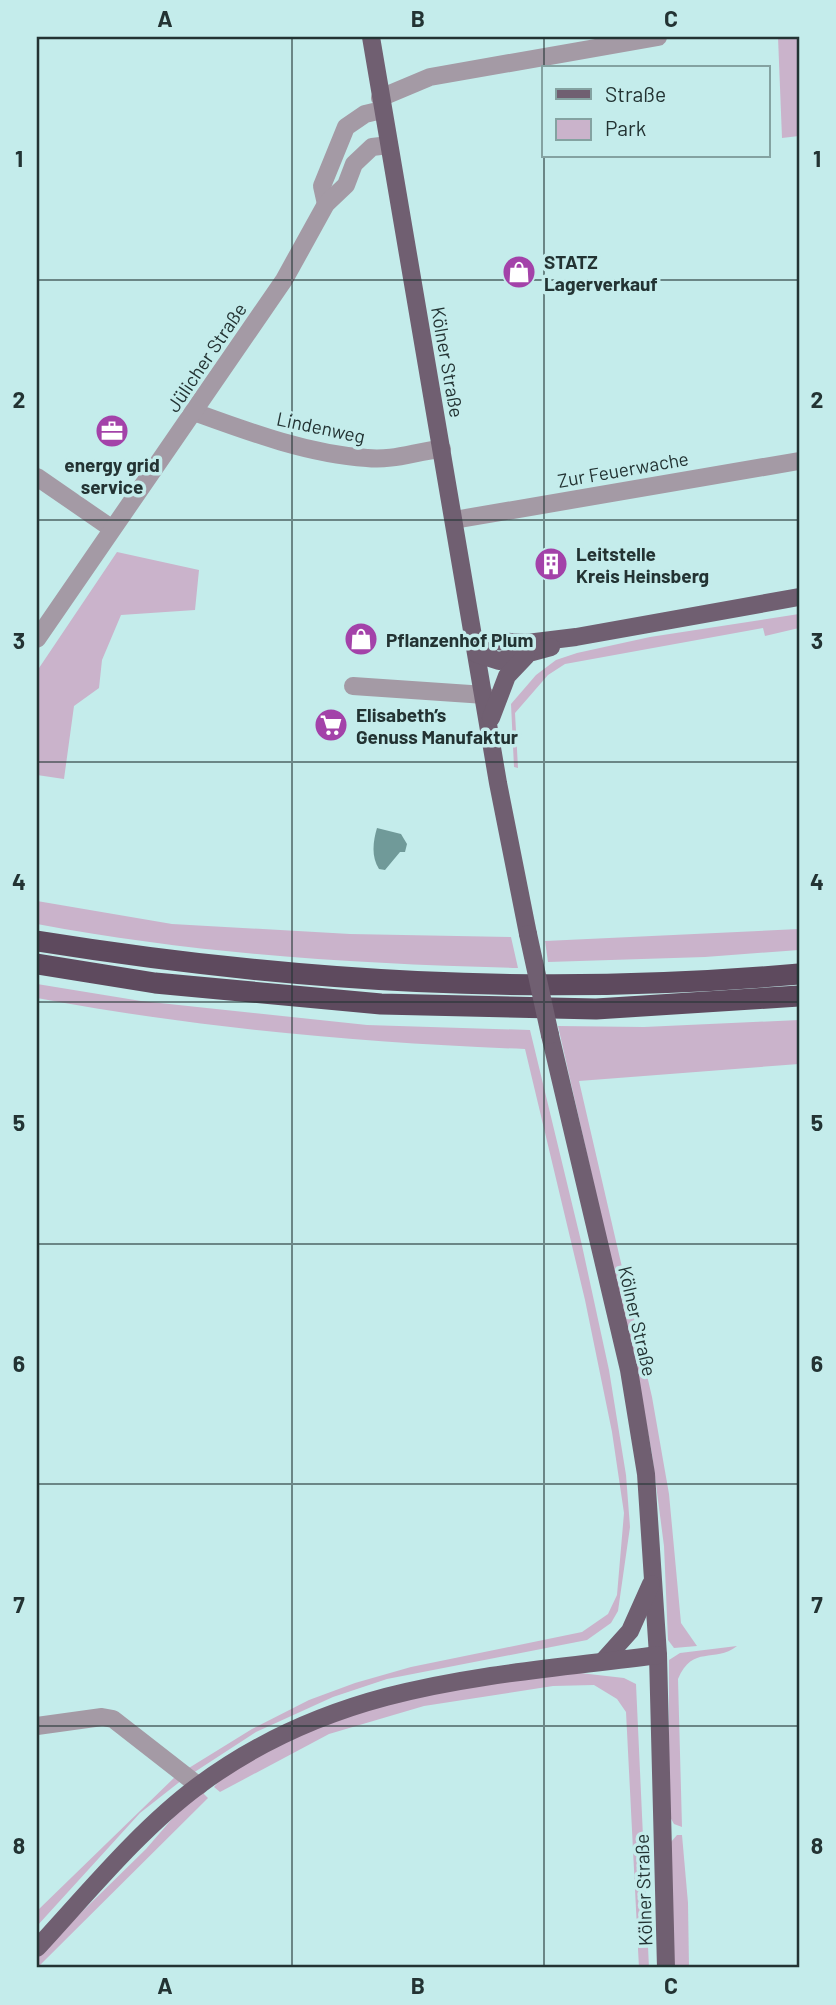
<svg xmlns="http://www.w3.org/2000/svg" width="836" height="2005" font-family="Barlow,sans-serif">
<rect width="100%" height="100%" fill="#c4eceb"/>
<!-- green -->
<g fill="#cab3cb">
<path d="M 778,37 L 799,37 L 799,136 L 782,138 Z"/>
<path d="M 117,552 L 199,570 L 195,610 L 121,615 L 102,660 L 99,688 L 74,706 L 64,779 L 37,775 L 37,671 Z"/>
<path d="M 799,614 L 799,628 L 765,636 L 763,628 L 565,664 L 548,675 L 515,713 L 518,768 L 514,767 L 511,704 L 536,675 L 556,660 L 577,653 L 650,637 Z"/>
<path d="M 37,901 L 172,924 L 350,934 L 511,937 L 518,968 C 356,964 196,954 37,924 Z"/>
<path d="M 799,929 L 799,950 L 705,957 L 548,962 L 545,941 Z"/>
<path d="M 37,984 L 141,1001 L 367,1025 L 530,1030 L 581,1241 L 609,1370 L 626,1475 L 630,1527 L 618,1611 L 611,1623 L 587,1640 L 387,1679 L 333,1697 L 256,1732 L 190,1775 L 184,1771 L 252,1729 L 309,1700 L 355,1683 L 411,1667 L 582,1632 L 608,1614 L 617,1595 L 624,1513 L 612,1432 L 585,1300 L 525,1049 C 361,1043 198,1028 37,998 Z"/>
<path d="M 799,1020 L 799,1064 L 579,1081 L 652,1397 L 669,1494 L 681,1623 L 697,1646 L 674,1648 L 668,1640 L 664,1546 L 652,1454 L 638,1379 L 558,1026 L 644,1027 Z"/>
<path d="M 737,1646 C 714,1664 693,1644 678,1679 L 682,1827 L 674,1824 L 669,1815 L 669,1660 L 680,1653 Z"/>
<path d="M 580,1673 L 624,1678 L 636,1684 L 649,1968 L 639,1968 L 626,1712 L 617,1699 L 594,1685 L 553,1686 L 424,1706 L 329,1734 L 220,1792 L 214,1787 C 223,1776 237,1770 248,1762 C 346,1699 467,1685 580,1673 Z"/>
<path d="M 177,1775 L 182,1780 L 140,1813 L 37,1926 L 37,1911 Z"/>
<path d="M 203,1793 L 208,1798 L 37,1968 L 37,1958 L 48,1945 L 146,1849 L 185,1804 Z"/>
<path d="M 677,1835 L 682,1835 L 688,1903 L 689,1968 L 674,1968 L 671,1842 Z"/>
</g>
<!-- water -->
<path fill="#709a99" d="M 377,828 L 401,834 L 407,844 L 405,852 L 400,852 L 385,870 L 379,869 C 371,857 373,841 377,828 Z"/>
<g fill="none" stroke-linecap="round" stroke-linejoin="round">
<!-- minor -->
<g stroke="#a49aa5" stroke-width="18">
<path d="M 380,98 L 430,77 L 658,37"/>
<path d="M 326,204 L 322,186 L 346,127 L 365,114 L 382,110"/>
<path d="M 194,412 C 249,432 308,454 367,458 C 393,461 417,451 442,449"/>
<path d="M 37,477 L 111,528"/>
<path d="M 454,520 L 799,461"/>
<path d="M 37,639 L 284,280 L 326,204 L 346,185 L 354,164 L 372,147 L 389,145"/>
<path d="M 353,686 L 485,695"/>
<path d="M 37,1726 L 102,1717 L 113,1719 L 199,1786"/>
</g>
<!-- major -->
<g stroke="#705f71" stroke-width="18">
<path d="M 371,37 L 498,783 L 528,934"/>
<path d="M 477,654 L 495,641 L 527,643 L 576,637 L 799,597"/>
<path d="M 477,654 L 499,661 L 551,647"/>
<path d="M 491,718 L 507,676 L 526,656"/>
<path d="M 550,1035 L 629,1370 L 646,1474 L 658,1655 L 666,1968"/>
<path d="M 604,1660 L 630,1631 L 651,1584"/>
<path d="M 37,1948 C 86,1895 140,1829 198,1786 C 340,1680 491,1677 658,1655"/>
</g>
<!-- highway -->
<g stroke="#5e4a5e" stroke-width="21">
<path d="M 37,941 C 293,982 540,997 799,974"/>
<path d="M 37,964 L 155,983 L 381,1004 L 596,1009 L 799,996"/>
</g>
<!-- major-bridge -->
<path stroke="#705f71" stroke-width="18" d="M 528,934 L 550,1035"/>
</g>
<!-- grid -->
<path fill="none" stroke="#233333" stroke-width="2" stroke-opacity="0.55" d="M 292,37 L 292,1968M 544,37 L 544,68M 544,156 L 544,1968M 37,280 L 799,280M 37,520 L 799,520M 37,762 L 799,762M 37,1002 L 799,1002M 37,1244 L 799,1244M 37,1484 L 799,1484M 37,1726 L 799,1726"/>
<!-- icons -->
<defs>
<symbol id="shop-disc" viewBox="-11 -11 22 22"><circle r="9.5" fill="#a342a9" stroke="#c4eceb"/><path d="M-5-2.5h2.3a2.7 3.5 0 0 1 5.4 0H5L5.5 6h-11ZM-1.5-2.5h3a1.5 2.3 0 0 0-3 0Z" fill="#fff"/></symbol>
<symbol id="office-disc" viewBox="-11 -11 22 22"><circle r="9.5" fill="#a342a9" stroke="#c4eceb"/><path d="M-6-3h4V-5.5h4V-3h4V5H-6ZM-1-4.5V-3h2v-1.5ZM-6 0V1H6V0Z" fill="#fff"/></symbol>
<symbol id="building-disc" viewBox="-11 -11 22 22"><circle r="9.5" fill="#a342a9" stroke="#c4eceb"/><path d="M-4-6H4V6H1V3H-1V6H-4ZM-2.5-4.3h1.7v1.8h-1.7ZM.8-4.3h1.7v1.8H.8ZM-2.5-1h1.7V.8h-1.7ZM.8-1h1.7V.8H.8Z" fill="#fff"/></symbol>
<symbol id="supermarket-disc" viewBox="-11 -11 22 22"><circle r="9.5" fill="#a342a9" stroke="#c4eceb"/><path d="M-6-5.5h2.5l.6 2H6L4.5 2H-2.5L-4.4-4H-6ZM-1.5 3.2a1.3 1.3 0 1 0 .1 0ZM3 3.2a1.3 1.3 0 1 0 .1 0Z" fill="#fff"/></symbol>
</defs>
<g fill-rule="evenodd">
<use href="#shop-disc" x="500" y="253" width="38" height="38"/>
<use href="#office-disc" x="93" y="412" width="38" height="38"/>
<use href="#building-disc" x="532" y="545" width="38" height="38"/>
<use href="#shop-disc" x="342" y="620" width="38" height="38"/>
<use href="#supermarket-disc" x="312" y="706" width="38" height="38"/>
</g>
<g text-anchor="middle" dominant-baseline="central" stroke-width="7" stroke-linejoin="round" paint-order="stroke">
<!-- poi labels -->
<g font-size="19" font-weight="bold" fill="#233333" stroke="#c4eceb" text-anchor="start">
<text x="544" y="261">STATZ<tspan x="544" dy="22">Lagerverkauf</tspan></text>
<text x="112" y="464" text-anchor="middle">energy grid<tspan x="112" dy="22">service</tspan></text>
<text x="576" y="553">Leitstelle<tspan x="576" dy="22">Kreis Heinsberg</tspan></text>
<text x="386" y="639">Pflanzenhof Plum</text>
<text x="356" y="714">Elisabeth’s<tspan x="356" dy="22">Genuss Manufaktur</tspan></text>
</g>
<!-- street labels -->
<g font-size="19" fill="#233333" stroke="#c4eceb">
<text transform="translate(206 357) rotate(-56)">Jülicher Straße</text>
<text transform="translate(448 362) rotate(80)">Kölner Straße</text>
<text transform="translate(321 427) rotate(12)">Lindenweg</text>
<text transform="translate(623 469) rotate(-10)">Zur Feuerwache</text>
<text transform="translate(638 1321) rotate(77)">Kölner Straße</text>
<text transform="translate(643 1890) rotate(-92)">Kölner Straße</text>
</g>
</g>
<!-- border -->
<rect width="836" height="2005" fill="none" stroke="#c4eceb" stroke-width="77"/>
<!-- legend -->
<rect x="542" y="66" width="228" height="91" fill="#c4eceb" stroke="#84a2a1" stroke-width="2"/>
<rect x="556" y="89" width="35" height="10" fill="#705f71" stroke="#84a2a1" stroke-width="2"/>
<text x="605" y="102" font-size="21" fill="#233333">Straße</text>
<rect x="556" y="119" width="35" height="21" fill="#cab3cb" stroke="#84a2a1" stroke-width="2"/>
<text x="605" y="136" font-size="21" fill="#233333">Park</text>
<rect x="38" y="38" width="760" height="1928" fill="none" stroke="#233333" stroke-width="2.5"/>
<g font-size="23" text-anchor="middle" font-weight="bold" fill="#233333">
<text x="165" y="27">A</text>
<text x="418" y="27">B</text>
<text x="671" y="27">C</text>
<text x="19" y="167">1</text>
<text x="817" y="167">1</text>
<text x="19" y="408">2</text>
<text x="817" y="408">2</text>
<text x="19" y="649">3</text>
<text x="817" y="649">3</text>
<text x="19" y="890">4</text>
<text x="817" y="890">4</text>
<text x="19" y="1131">5</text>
<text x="817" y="1131">5</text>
<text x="19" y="1372">6</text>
<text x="817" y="1372">6</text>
<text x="19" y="1613">7</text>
<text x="817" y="1613">7</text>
<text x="19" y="1854">8</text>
<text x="817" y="1854">8</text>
<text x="165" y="1994">A</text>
<text x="418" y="1994">B</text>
<text x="671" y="1994">C</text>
</g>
</svg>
